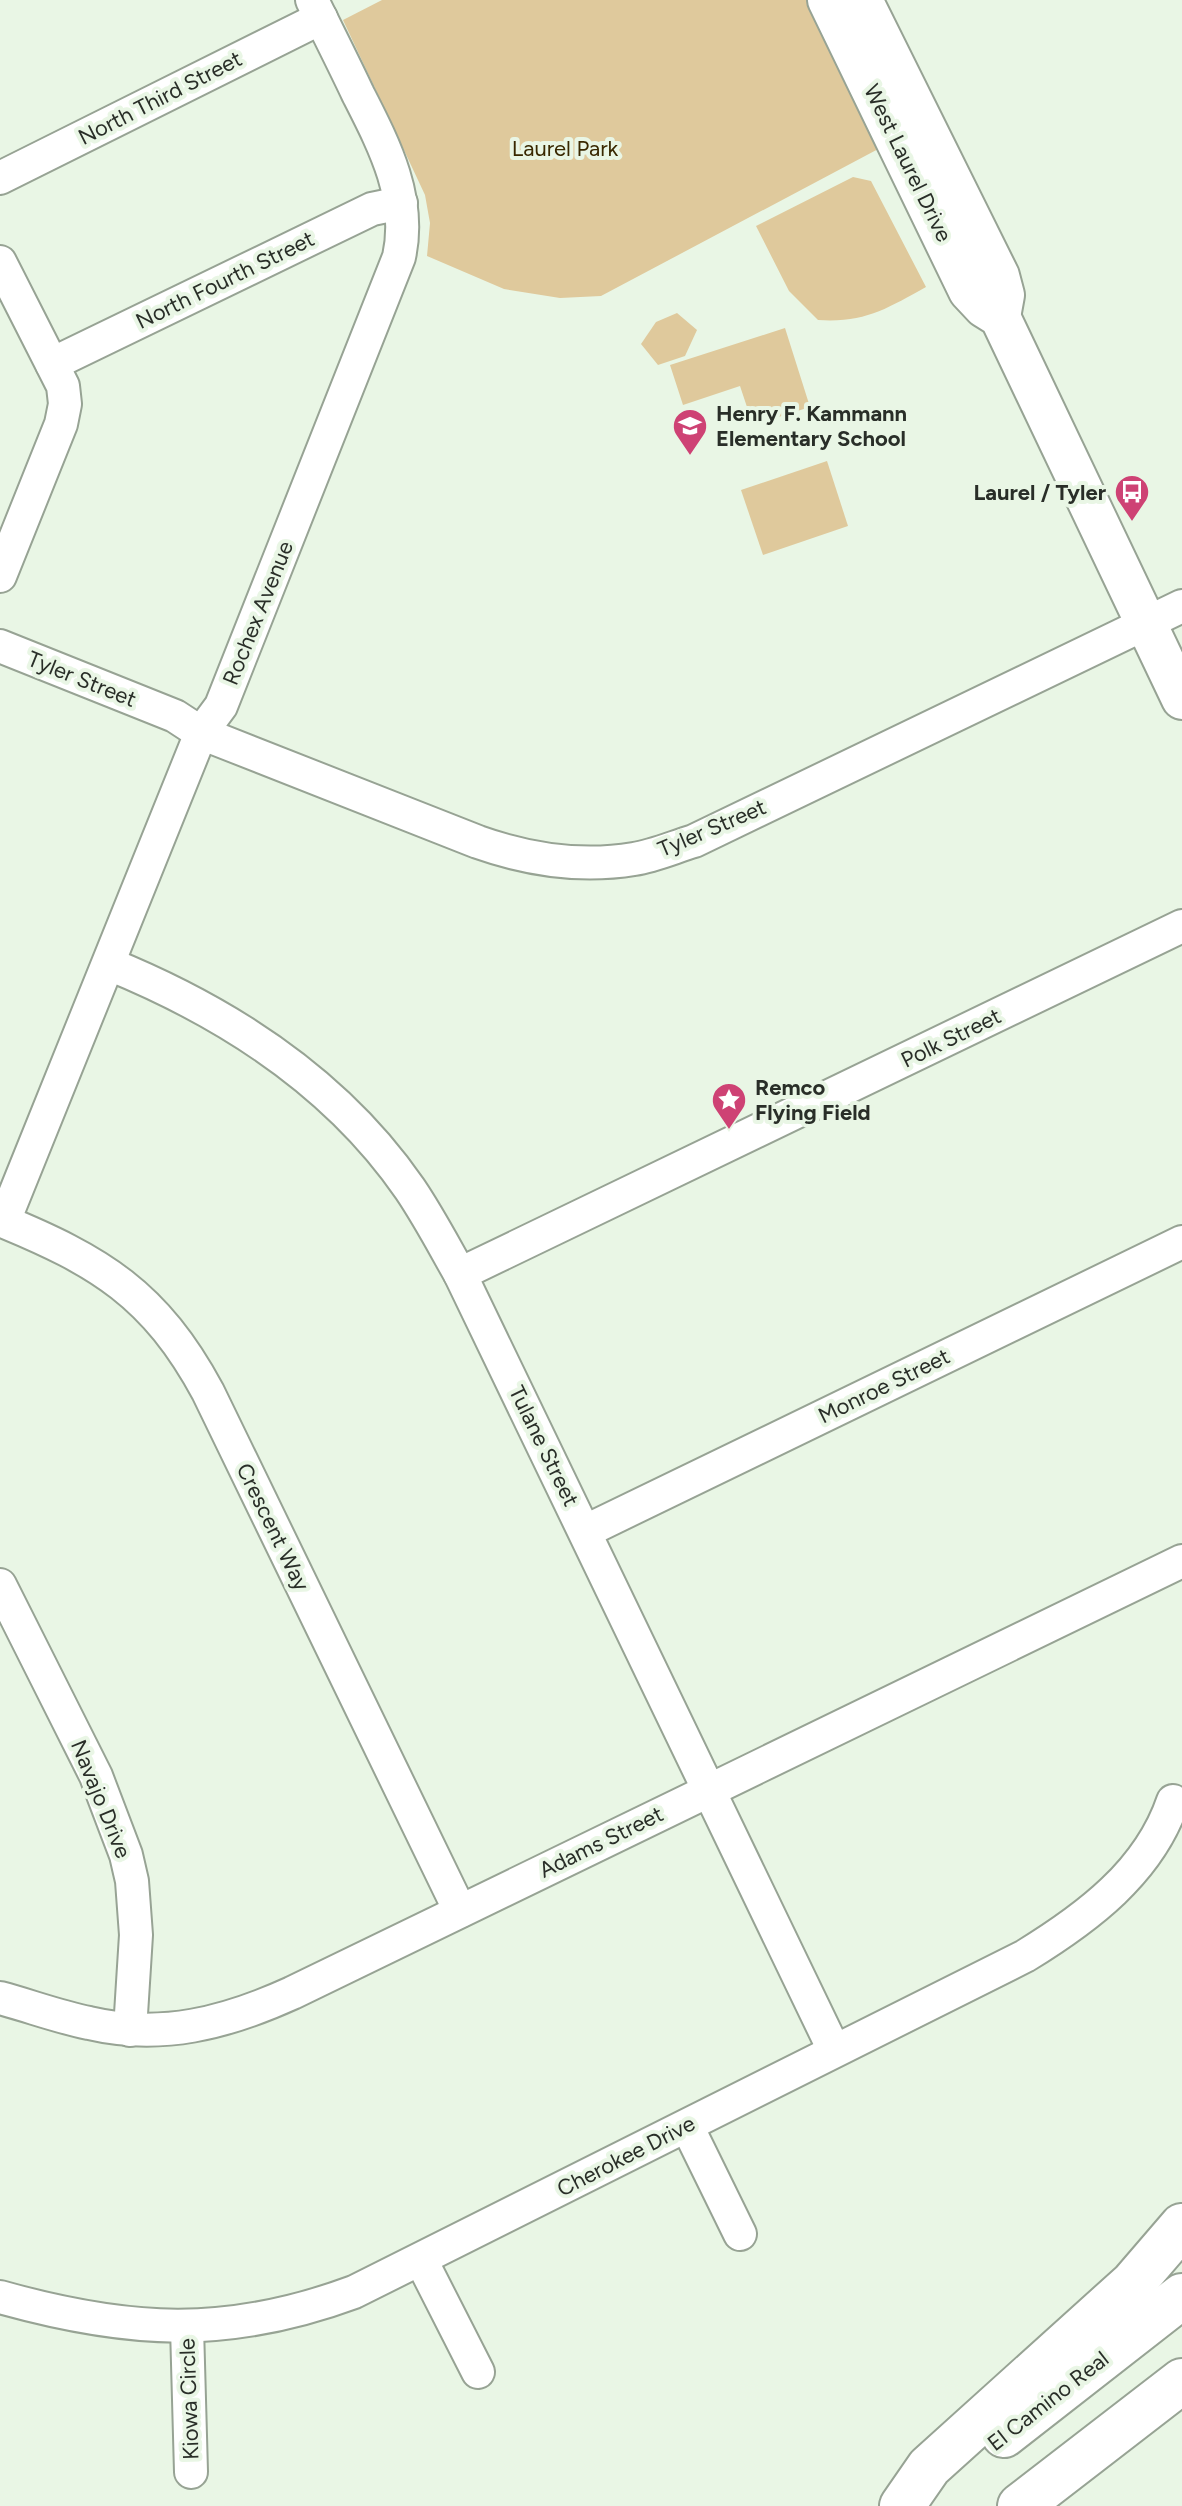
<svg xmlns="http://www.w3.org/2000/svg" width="1182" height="2506" font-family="Figtree,sans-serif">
<rect width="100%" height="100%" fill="#e9f6e5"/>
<!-- green -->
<g fill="#dfc99c">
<path d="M 382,0 L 810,0 L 882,147 L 601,296 L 560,298 L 504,289 L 427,256 L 430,223 L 425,195 L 343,20 Z"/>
<path d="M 853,177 L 871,181 L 926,287 C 886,309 865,323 818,320 L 789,291 L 756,226 Z"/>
<path d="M 677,313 L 697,330 L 685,356 L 658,365 L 641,344 L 656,322 Z"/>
<path d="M 785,328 L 810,407 L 753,425 L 740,386 L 683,405 L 670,365 Z"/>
<path d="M 827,461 L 848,526 L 763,555 L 741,490 Z"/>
</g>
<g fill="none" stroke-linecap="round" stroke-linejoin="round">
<defs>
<g id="minor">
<path d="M 0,178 L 321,18"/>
<path d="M 0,262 L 63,386 L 65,404 L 61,424 L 0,576"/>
<path d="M 52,364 L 372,209 L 401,203"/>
<path d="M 0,646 L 175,716 L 201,733 L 478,842 C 529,860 580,868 634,859 C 654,856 674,847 694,841 L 1182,606"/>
<path d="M 109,964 C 227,1012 337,1083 410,1189 C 429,1217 444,1246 460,1274 L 834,2050"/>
<path d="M 0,1220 C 100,1261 155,1294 208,1392 L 460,1911"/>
<path d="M 4,1221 L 201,733 L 221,706 L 399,257 C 412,198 384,145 358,94 C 343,62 327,31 312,0"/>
<path d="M 460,1274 L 1182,926"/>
<path d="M 586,1531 L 1182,1242"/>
<path d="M 0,1585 L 96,1776 L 126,1855 L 132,1881 L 136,1935 L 130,2030"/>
<path d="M 0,1998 C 30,2006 59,2017 89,2023 C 161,2040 226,2023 292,1993 L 1182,1561"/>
<path d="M 687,2126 L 740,2234"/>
<path d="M 421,2260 L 478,2372"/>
<path d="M 0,2297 C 128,2333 227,2339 354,2292 L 1025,1956 C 1087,1918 1149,1872 1173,1801"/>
<path d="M 187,2327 L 191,2472"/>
</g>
<g id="major">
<path d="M 828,0 L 969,291 L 984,307 L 1000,317 L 1182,699"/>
<path d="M 862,0 L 999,276 L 1004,295 L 1000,317"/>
</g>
<g id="highway">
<path d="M 1004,2435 L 1182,2296"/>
<path d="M 902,2506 L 929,2467 L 1133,2283 L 1182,2226"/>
<path d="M 1020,2506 L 1182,2381"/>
</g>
</defs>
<!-- minor casing -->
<use href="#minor" stroke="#97a394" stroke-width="36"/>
<!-- major casing -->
<use href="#major" stroke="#97a394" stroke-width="44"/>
<!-- highway casing -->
<use href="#highway" stroke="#97a394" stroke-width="48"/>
<!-- minor -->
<use href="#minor" stroke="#fff" stroke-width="32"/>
<!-- major -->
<use href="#major" stroke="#fff" stroke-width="40"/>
<!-- highway -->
<use href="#highway" stroke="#fff" stroke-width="44"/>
</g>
<!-- icons -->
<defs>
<symbol id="school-pin" viewBox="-11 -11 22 30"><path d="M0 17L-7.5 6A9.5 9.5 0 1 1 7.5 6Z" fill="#ce4274" stroke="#e9f6e5"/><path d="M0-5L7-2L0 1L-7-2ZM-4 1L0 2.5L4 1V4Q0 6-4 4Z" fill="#fff"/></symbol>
<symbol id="bus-pin" viewBox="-11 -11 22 30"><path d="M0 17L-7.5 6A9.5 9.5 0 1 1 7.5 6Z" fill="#ce4274" stroke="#e9f6e5"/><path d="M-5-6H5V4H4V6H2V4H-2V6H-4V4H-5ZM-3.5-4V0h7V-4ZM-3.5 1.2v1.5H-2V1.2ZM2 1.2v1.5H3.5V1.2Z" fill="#fff"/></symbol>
<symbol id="sight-pin" viewBox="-11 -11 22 30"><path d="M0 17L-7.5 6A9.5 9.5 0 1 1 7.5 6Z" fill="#ce4274" stroke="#e9f6e5"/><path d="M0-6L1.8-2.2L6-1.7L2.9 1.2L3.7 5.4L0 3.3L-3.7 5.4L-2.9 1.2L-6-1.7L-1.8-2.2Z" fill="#fff"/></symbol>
</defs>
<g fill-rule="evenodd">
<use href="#school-pin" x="670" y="406" width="40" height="54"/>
<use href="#bus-pin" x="1112" y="472" width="40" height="54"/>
<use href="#sight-pin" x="709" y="1080" width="40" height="54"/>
</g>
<g text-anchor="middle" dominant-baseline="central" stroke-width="8" stroke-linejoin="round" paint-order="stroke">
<!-- street labels -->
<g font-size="22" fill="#292e28" stroke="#e9f6e5">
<text transform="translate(160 98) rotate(-27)">North Third Street</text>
<text transform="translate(908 163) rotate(64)">West Laurel Drive</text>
<text transform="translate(225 280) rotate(-26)">North Fourth Street</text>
<text transform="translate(258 613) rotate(-68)">Rochex Avenue</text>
<text transform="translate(82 679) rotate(22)">Tyler Street</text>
<text transform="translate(712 828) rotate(-23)">Tyler Street</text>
<text transform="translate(951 1038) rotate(-26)">Polk Street</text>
<text transform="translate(884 1386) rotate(-26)">Monroe Street</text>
<text transform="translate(544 1446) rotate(64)">Tulane Street</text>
<text transform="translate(273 1527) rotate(64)">Crescent Way</text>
<text transform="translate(101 1799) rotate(68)">Navajo Drive</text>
<text transform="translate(601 1842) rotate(-26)">Adams Street</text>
<text transform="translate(626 2156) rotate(-27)">Cherokee Drive</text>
<text transform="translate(189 2399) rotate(-92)">Kiowa Circle</text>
<text transform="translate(1048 2401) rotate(-38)">El Camino Real</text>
</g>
<!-- park labels -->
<g font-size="22" fill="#392800" stroke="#e9f6e5">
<text x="565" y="148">Laurel Park</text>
</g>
<!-- poi labels -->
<g font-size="22" font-weight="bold" fill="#292e28" stroke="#e9f6e5" text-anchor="start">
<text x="716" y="413">Henry F. Kammann<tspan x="716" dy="25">Elementary School</tspan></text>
<text x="1106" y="492" text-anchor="end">Laurel / Tyler</text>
<text x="755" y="1087">Remco<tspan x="755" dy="25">Flying Field</tspan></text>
</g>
</g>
</svg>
